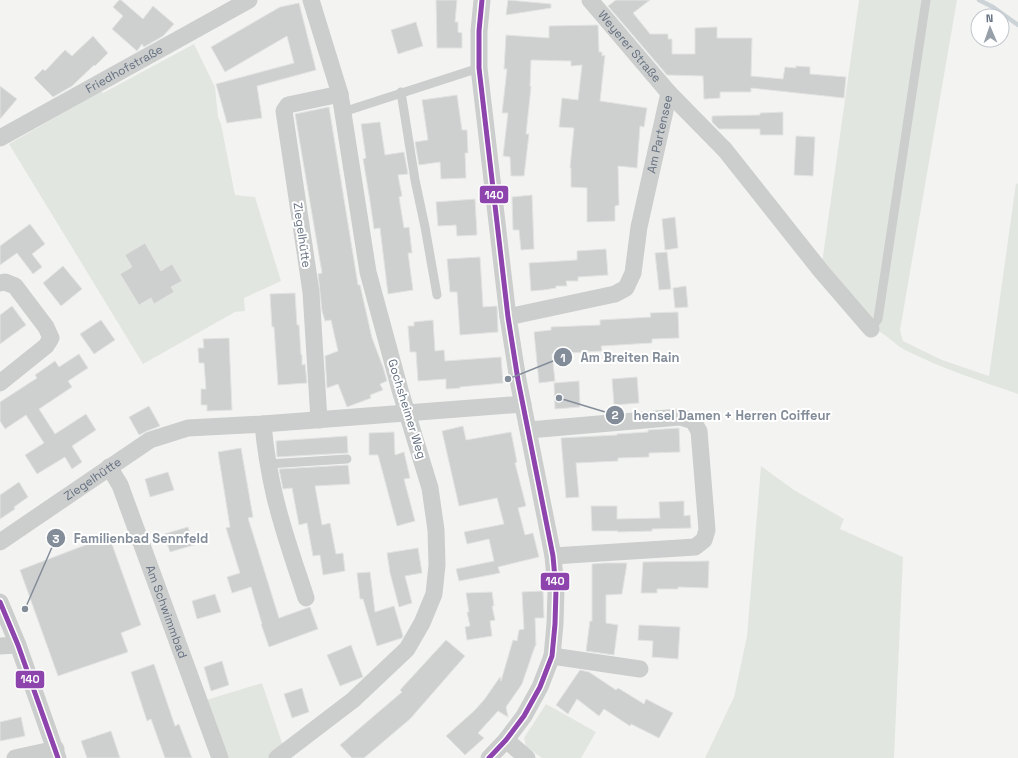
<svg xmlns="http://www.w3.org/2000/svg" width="1018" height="758" font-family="'Space Grotesk',sans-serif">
<rect width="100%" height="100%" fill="#f3f4f2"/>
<!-- green -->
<g fill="#e2e6e0">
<path d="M 859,0 L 957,0 L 900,330 L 903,341 L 942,360 L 989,376 L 1016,183 L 1018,184 L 1018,394 C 980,381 941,368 905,350 C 893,344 885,331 871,329 L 821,270 Z"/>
<path d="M 194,44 L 215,87 L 218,117 L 221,124 L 235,195 L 255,197 L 281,281 L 244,298 L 245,311 L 235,312 L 143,364 L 9,144 L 101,91 L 103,93 Z"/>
<path d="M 761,466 L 794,490 L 844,519 L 840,529 L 903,557 L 894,758 L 705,758 L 734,697 L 747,636 Z"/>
<path d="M 262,683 L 284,749 L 273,758 L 222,758 L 200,702 Z"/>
<path d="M 546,704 L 596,732 L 581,758 L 542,758 L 526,746 L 524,738 Z"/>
</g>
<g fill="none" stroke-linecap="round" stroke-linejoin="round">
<!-- stream -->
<path stroke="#ccd3d7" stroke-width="4.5" d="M 979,0 L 993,7 L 1018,25"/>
</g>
<!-- building -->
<g fill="#cecfcf" stroke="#e2e3e2">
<path d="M 119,0 L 121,0 L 143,19 L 153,6 L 174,24 L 163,36 L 144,47 L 142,44 L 137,51 L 112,29 L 123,16 L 113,7 Z"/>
<path d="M 436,0 L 457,0 L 455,22 L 458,22 L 458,32 L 462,33 L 462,48 L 437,48 Z"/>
<path d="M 508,0 L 551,4 L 551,8 L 506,15 Z"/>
<path d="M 616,0 L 650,0 L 633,13 L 650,34 L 668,34 L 668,39 L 672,39 L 672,54 L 695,54 L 695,28 L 717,27 L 717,38 L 752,38 L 751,76 L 783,79 L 785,67 L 796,68 L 796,66 L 810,67 L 810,74 L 846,77 L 844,98 L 751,88 L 751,92 L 720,92 L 720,98 L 704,99 L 703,76 L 667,75 L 608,6 Z"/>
<path d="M 299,3 L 316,70 L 257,86 L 262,118 L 227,123 L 216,84 L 294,63 L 287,36 L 225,72 L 211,47 L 280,7 Z"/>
<path d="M 416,22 L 423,46 L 398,54 L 391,30 Z"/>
<path d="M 598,25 L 599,52 L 602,52 L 602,56 L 605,55 L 600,101 L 647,108 L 644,127 L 640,126 L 637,168 L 618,166 L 619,205 L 615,206 L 615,221 L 587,222 L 587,188 L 571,187 L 571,168 L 570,168 L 574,128 L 559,127 L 562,98 L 578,100 L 582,65 L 571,66 L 571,61 L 531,60 L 530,86 L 531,87 L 526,134 L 529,134 L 524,176 L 511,176 L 510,157 L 503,156 L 508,113 L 502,113 L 507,69 L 504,69 L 506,35 L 549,38 L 549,26 Z"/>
<path d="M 93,36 L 108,53 L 95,66 L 94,65 L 72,86 L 53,97 L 34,78 L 43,69 L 45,71 L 65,50 L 72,56 Z"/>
<path d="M 0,86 L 17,99 L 0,119 Z"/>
<path d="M 457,95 L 462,130 L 467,130 L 468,153 L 465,153 L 466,178 L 441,179 L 440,162 L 419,165 L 415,142 L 428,140 L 422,100 Z"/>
<path d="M 329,107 L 358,285 L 360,285 L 372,338 L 383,367 L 387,381 L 380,384 L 383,390 L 370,395 L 371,398 L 347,407 L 338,384 L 327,388 L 325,356 L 338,351 L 331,320 L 325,321 L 322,311 L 318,274 L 322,273 L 295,114 Z"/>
<path d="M 783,112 L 783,135 L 760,135 L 760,129 L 719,129 L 712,122 L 712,116 L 760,115 L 760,113 Z"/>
<path d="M 380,122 L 385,155 L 404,152 L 408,174 L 398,175 L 402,196 L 399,197 L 404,228 L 409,227 L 412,253 L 408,253 L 413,290 L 388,294 L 380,228 L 374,229 L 370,201 L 363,159 L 366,158 L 361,124 Z"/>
<path d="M 796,136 L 815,137 L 813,176 L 794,175 Z"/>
<path d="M 532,195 L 534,249 L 521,250 L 519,230 L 513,230 L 512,197 Z"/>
<path d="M 475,199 L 477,235 L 457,236 L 456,225 L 438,226 L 436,202 Z"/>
<path d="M 675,217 L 678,248 L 665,250 L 662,219 Z"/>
<path d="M 30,224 L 45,244 L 32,254 L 42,267 L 33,274 L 17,253 L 0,265 L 0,246 Z"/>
<path d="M 145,243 L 161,271 L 172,264 L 182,281 L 171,287 L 174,292 L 154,304 L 151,298 L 139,305 L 120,274 L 132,267 L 125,255 Z"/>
<path d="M 606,249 L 608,275 L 578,277 L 578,281 L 566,281 L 567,286 L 556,286 L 556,288 L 543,290 L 531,291 L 529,263 L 577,260 L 577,251 Z"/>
<path d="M 667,252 L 671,289 L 659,290 L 655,253 Z"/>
<path d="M 480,257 L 483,307 L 497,306 L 498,332 L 460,335 L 457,292 L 450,292 L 447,259 Z"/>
<path d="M 63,266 L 82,289 L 61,306 L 43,283 Z"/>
<path d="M 686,286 L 688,307 L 675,308 L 673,288 Z"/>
<path d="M 295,293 L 297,325 L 299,325 L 301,355 L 302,355 L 302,365 L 305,364 L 307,383 L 278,385 L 274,327 L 272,327 L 270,294 Z"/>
<path d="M 12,306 L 26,325 L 0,344 L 0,315 Z"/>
<path d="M 678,312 L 679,338 L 652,339 L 652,343 L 601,346 L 602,351 L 552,354 L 555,381 L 539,383 L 534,332 L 551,330 L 551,327 L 600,325 L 600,320 L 651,317 L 650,313 Z"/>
<path d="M 101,320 L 115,340 L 94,354 L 80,334 Z"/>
<path d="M 433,320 L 435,351 L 444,350 L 445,361 L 501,357 L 503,383 L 460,387 L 460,388 L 446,389 L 446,379 L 418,381 L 416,352 L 410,352 L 408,326 L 414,326 L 414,322 Z"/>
<path d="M 229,338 L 232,410 L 207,411 L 207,405 L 201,405 L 201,389 L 206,389 L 204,363 L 199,363 L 198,348 L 204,348 L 203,339 Z"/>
<path d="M 79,354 L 88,368 L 68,381 L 72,387 L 39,409 L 55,434 L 86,414 L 96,430 L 72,446 L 82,462 L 72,469 L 65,457 L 37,474 L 25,455 L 44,443 L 26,415 L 5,429 L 0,421 L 0,402 L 37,378 L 35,375 L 55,361 L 59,367 Z"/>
<path d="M 637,377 L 639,403 L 614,405 L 612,379 Z"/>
<path d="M 579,381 L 580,407 L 555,409 L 554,383 Z"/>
<path d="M 149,406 L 160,426 L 147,431 L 139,435 L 129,417 Z"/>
<path d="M 463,426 L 466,440 L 511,432 L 517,462 L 515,463 L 526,506 L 518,508 L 525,535 L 533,533 L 539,557 L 498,567 L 500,573 L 459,581 L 456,569 L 494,561 L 489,539 L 467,544 L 464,532 L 504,524 L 497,498 L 459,506 L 442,431 Z"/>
<path d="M 679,428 L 680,452 L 649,453 L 649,457 L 618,458 L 618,461 L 576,463 L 579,497 L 566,498 L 561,438 L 617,435 L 617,434 L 648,432 L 648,430 Z"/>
<path d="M 394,432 L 395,455 L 404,452 L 410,478 L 404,479 L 415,521 L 397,526 L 378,455 L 369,455 L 369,433 Z"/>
<path d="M 347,436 L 348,453 L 277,457 L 276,441 Z"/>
<path d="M 241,448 L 253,517 L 248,518 L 279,618 L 310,607 L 318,629 L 269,647 L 261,624 L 262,624 L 251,587 L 232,593 L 227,577 L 240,573 L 226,528 L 230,527 L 218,452 Z"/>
<path d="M 348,465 L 350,484 L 315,486 L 322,525 L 330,523 L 336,554 L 343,553 L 345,571 L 323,575 L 320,555 L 313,556 L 307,523 L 299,525 L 292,488 L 283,489 L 279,469 Z"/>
<path d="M 168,472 L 174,490 L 150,497 L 145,479 Z"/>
<path d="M 19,482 L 28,497 L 14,507 L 15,509 L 0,519 L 0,495 Z"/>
<path d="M 684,501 L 684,516 L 690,515 L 691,528 L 652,529 L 652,531 L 618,532 L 618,531 L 592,531 L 591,506 L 617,506 L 617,519 L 660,518 L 659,502 Z"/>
<path d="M 188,527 L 194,545 L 170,552 L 164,534 Z"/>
<path d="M 109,536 L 141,625 L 121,633 L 128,652 L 58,676 L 20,570 Z"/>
<path d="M 418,548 L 422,573 L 405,576 L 412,603 L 399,607 L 390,573 L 387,553 Z"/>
<path d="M 709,561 L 708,588 L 678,587 L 678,589 L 657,589 L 657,593 L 641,593 L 643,562 Z"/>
<path d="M 605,563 L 627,563 L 622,594 L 606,595 L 606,623 L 618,625 L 614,655 L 586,651 L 590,621 L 592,621 L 592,564 Z"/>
<path d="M 370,572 L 375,612 L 394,606 L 403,636 L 402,638 L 377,646 L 363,599 L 360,599 L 357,573 Z"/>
<path d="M 543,591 L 544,618 L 535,618 L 536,646 L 535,646 L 522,684 L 506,707 L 508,717 L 498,711 L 478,733 L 484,738 L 465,755 L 446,736 L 474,711 L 484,700 L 500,677 L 501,681 L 513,640 L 517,641 L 519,630 L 524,629 L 522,592 Z"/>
<path d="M 492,592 L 494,606 L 492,606 L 495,620 L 490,621 L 492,636 L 467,640 L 465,627 L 470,626 L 467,612 L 469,612 L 466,593 Z"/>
<path d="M 215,594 L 221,612 L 197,619 L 192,601 Z"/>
<path d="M 639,625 L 680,627 L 678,659 L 652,657 L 653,641 L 638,640 Z"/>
<path d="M 446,640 L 465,656 L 410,719 L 364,758 L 352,758 L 340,745 L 402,692 L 400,690 Z"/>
<path d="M 351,645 L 363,677 L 340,686 L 327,655 Z"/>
<path d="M 222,661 L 229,685 L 211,691 L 204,667 Z"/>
<path d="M 154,664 L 175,726 L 179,724 L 192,758 L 165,758 L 151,719 L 147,721 L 131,672 Z"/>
<path d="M 580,670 L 589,672 L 616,690 L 618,688 L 644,704 L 646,699 L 673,713 L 659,738 L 631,724 L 630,726 L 604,709 L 599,716 L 577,699 L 568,714 L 556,705 Z"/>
<path d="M 302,688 L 309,712 L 292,718 L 284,694 Z"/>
<path d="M 21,717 L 25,736 L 0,741 L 0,722 Z"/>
<path d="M 111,731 L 120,758 L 87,758 L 81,741 Z"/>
</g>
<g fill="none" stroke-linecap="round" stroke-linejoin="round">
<!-- service -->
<g stroke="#cccdcd" stroke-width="9">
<path d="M 401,92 L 415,180 L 425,227 L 437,295"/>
<path d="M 343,112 L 479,68"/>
<path d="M 871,329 L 878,319 L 926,0"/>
<path d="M 268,464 L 347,459"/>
</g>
<!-- minor -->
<g stroke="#cccdcd" stroke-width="17">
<path d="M 482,0 L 479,31 L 479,68 L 508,317 L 518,380 L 553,556 L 556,590 L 555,624 L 552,656 L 540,687 L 524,716 L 506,740 L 489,758"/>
<path id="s1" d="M 590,0 L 669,93 L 725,150 L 821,271 L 871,329"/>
<path id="s2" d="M 0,138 L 249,0"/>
<path d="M 0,283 L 5,282 L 15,286 L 46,327 L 51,338 L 46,346 L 0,383"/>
<path id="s3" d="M 508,317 L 615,294 L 626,288 L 633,273 L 639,227 L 669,93"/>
<path d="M 319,420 L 311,292 L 284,111 L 288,105 L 340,94"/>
<path d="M 263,424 C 265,447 269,471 274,493 C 282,529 295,564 306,598"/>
<path d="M 529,430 L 680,417 L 693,421 L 699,431 L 707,530 L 704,540 L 695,547 L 553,556"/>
<path id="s4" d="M 109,467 L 120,485 L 220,758"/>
<path id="s5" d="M 0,542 L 150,440 L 188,428 L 263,424 L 523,404"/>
<path d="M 0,602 L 18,645 L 58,758"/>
<path d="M 0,646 L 18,645"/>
<path d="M 552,656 L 640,669"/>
<path d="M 506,740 L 527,758"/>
<path d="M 15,758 L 56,749"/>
<path d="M 277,758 L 353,700 L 407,649 L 422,623 L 434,594 L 437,565 L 436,530 L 430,488 L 400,390 L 368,272 L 340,94 L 311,0"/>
</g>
<defs>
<g id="bus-1">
<path d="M 482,0 L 479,31 L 479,68 L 508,317 L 518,380 L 553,556 L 556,590 L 555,624 L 552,656 L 540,687 L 524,716 L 506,740 L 489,758"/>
<path d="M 0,602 L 18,645 L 58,758"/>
</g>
</defs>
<!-- bus-1 casing -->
<use href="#bus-1" stroke="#fff" stroke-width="8"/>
<!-- bus-1 -->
<use href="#bus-1" stroke="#8e44ad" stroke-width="5"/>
</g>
<g text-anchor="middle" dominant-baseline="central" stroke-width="4" stroke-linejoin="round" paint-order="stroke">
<!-- street labels -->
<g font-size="12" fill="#657181" stroke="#fff">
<text stroke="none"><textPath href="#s1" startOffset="61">Weyerer Straße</textPath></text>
<text stroke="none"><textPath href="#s2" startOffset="142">Friedhofstraße</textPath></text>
<text stroke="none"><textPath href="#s3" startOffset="280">Am Partensee</textPath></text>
<text transform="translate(302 235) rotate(82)">Ziegelhütte</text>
<text transform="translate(407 409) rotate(73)">Gochsheimer Weg</text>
<text stroke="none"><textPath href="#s5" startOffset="112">Ziegelhütte</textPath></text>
<text stroke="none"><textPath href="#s4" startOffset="156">Am Schwimmbad</textPath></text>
</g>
</g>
<!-- callouts -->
<path fill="none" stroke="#838d99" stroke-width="1.5" d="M508 379L563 357M559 398L615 415M25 609L56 538"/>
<g fill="#838d99" stroke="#fff" stroke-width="1.5">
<circle cx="508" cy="379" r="4"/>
<circle cx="559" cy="398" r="4"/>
<circle cx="25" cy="609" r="4"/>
<circle cx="563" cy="357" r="10"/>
<circle cx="615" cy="415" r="10"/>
<circle cx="56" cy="538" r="10"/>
</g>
<g font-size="12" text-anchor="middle" font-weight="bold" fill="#fff">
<text x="563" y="362">1</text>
<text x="615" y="419">2</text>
<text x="56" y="543">3</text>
</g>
<g font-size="13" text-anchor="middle" font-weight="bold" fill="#838d99" stroke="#fff" stroke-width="4" stroke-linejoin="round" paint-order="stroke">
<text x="630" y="362">Am Breiten Rain</text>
<text x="732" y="420">hensel Damen + Herren Coiffeur</text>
<text x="141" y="543">Familienbad Sennfeld</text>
</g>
<g stroke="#fff" stroke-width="1.5">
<rect x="479" y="185" width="30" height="19" rx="4" fill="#8e44ad"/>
<rect x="540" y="572" width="30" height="19" rx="4" fill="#8e44ad"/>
<rect x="15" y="670" width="30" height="19" rx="4" fill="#8e44ad"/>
</g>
<g font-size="11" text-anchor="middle" font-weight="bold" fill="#fff">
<text x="494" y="199">140</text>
<text x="555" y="585">140</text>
<text x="30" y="683">140</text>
</g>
<!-- north arrow -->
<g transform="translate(990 28) rotate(358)"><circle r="19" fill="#ffffff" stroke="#c1c6cd"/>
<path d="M0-3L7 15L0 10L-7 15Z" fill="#979fa9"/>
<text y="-6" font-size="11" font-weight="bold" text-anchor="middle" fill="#657181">N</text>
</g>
</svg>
